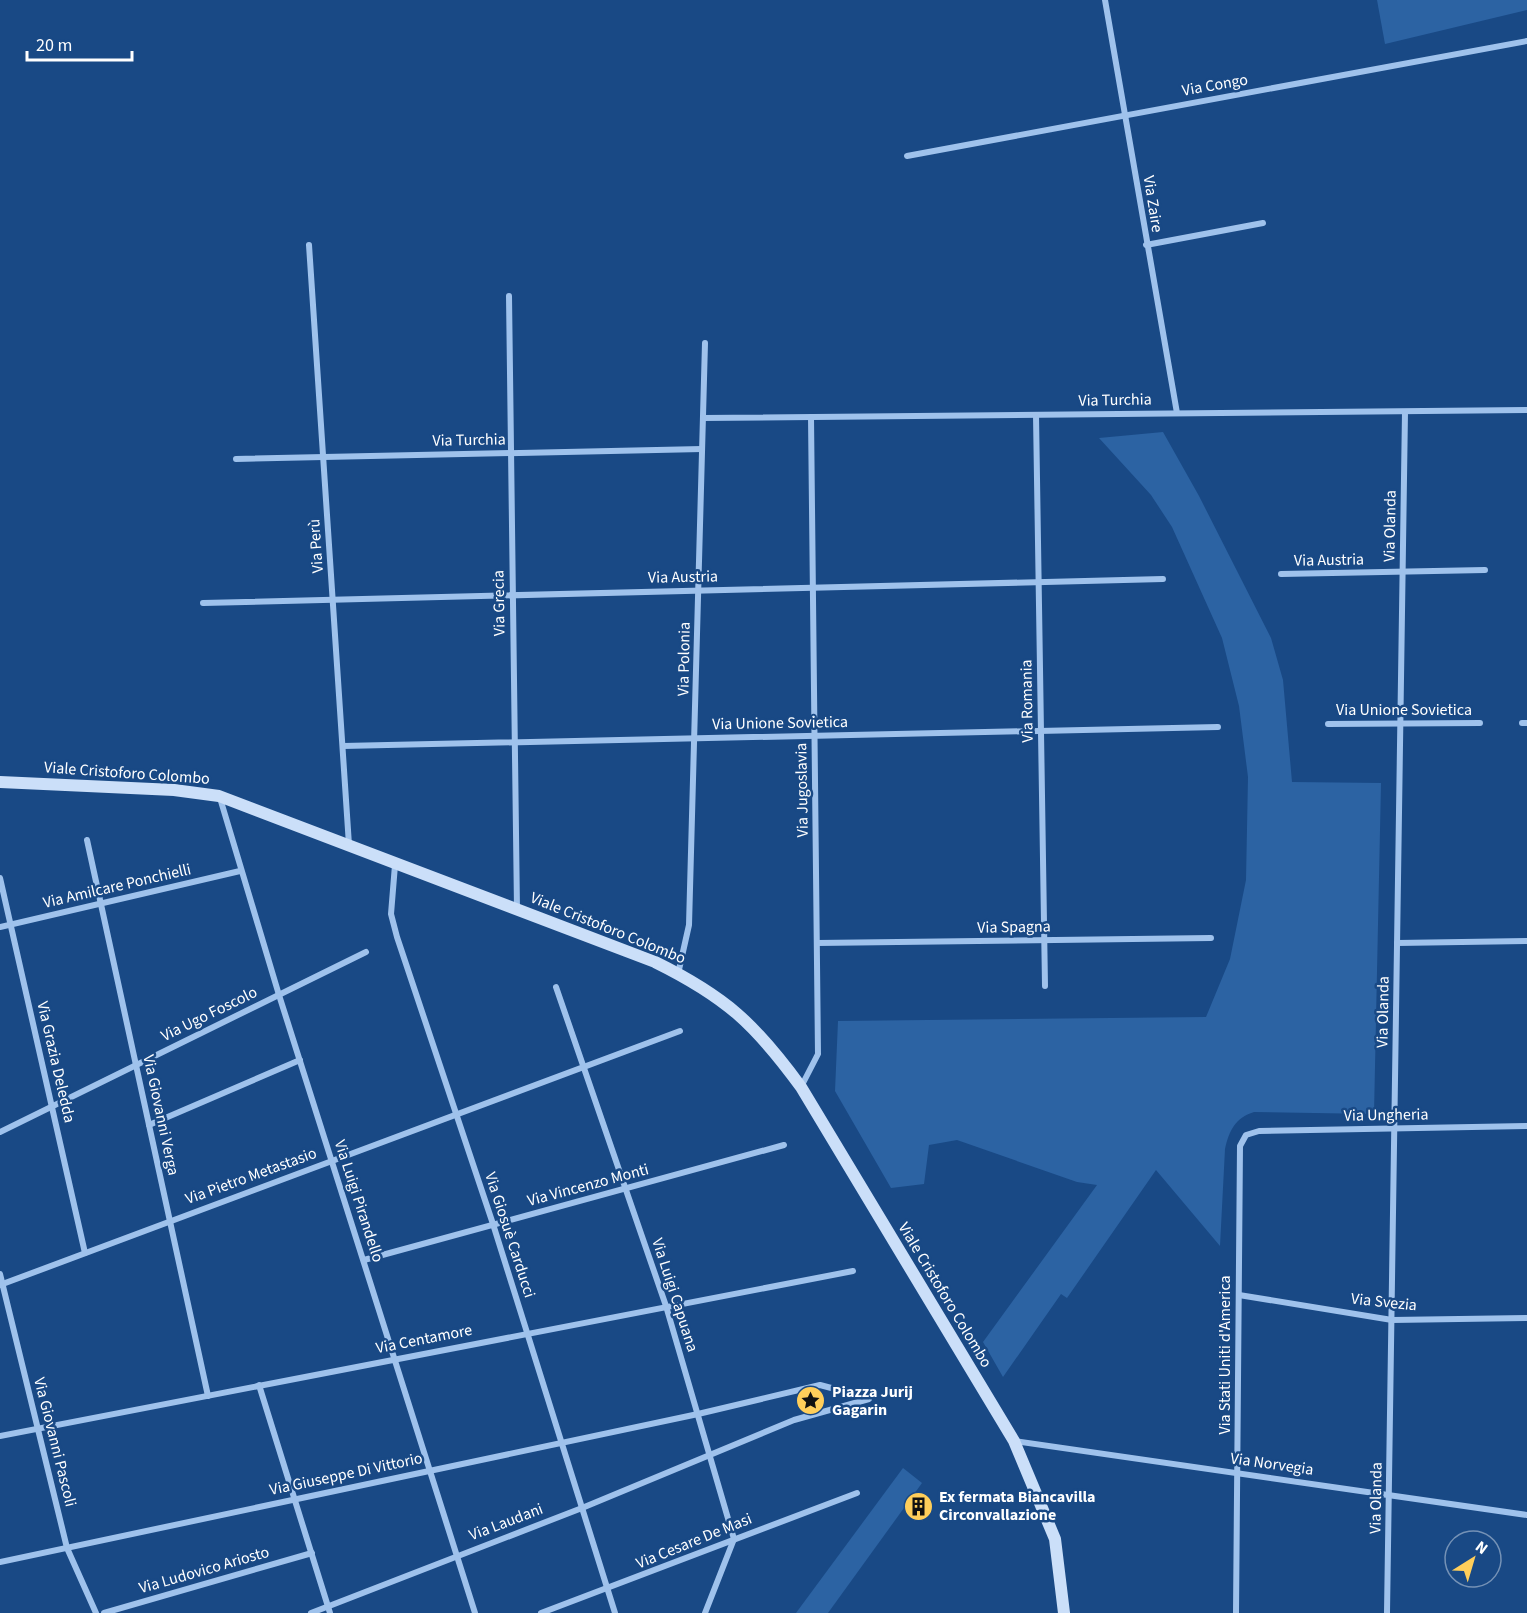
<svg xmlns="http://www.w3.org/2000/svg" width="1527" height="1613" font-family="'Source Sans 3',sans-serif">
<rect width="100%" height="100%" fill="#194985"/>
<!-- green -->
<g fill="#2c63a3">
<path d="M 1377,0 L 1527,0 L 1527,10 L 1385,44 Z"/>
<path d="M 1163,432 L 1199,496 L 1271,638 L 1283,680 L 1292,782 L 1381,783 L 1374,1114 L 1254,1112 C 1235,1118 1229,1131 1225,1149 L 1220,1246 L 1156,1170 L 1067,1298 L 1061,1294 L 1003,1377 L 983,1342 L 1097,1185 L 1077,1182 L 957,1140 L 929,1145 L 924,1184 L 891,1188 L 835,1091 L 838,1021 L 1206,1017 L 1230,959 L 1246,880 L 1248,777 L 1239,706 L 1222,638 L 1172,527 L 1151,495 L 1099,438 Z"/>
<path d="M 903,1468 L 922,1483 L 828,1613 L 796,1613 Z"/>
</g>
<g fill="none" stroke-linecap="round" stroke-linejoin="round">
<!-- street -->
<g stroke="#9fc2ec" stroke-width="6">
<path d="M 1105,0 L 1177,413"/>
<path d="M 907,156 L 1527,41"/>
<path d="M 309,245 L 349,845"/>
<path d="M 1146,245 L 1263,223"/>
<path d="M 509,296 L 517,909"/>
<path d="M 1036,415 L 1045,986"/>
<path d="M 703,418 L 1527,410"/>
<path d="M 236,459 L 702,449"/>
<path d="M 1281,574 L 1485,570"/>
<path d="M 203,603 L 1163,579"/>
<path d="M 1522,723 L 1527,723"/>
<path d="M 1328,724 L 1480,723"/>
<path d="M 343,746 L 1218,727"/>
<path d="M 220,798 L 279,995 L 475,1613"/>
<path d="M 87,840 L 208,1396"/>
<path d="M 395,865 L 391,914 L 397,937 L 493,1224 L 615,1613"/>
<path d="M 0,878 L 85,1253"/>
<path d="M 0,927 L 240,871"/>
<path d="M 817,943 L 1211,938"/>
<path d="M 1397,943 L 1527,941"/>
<path d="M 678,974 L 689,925 L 705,343"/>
<path d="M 556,987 L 666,1306 L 734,1539 L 705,1613"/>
<path d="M 801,1087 L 818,1054 L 811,417"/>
<path d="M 149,1125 L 300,1060"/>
<path d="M 0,1132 L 366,952"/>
<path d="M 364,1260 L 784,1145"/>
<path d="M 0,1274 L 67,1548 L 96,1613"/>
<path d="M 0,1285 L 680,1031"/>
<path d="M 1239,1295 L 1392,1320 L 1527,1318"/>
<path d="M 259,1385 L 330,1613"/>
<path d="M 0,1436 L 853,1271"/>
<path d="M 1014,1441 L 1527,1515"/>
<path d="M 0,1562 L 698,1414 L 820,1385 L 869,1398"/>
<path d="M 104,1613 L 312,1553"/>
<path d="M 311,1613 L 582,1508 L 794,1420 L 869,1399"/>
<path d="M 541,1613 L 857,1493"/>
<path d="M 1236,1613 L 1240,1146 L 1246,1135 L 1259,1131 L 1527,1126"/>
<path d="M 1387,1613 L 1405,412"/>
</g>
<!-- secondary -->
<path stroke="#cbdff9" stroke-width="12" d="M 0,782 L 174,790 L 219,796 L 655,962 C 726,997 755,1024 801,1087 L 1014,1441 L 1055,1539 L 1064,1613"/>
</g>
<!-- icons -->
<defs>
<symbol id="sight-disc" viewBox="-11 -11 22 22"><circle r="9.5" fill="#ffce5a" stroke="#194985"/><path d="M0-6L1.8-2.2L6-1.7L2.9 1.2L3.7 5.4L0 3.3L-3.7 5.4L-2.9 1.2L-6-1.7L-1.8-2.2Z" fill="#111"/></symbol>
<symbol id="building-disc" viewBox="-11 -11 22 22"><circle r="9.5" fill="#ffce5a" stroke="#194985"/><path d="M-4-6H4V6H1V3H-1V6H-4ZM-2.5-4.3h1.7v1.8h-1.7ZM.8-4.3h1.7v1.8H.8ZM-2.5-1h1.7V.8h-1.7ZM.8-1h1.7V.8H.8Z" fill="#111"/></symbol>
</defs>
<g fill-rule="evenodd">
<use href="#sight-disc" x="794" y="1384" width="33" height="33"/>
<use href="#building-disc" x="902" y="1490" width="33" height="33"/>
</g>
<g text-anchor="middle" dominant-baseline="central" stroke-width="5" stroke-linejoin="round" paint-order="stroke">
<!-- street labels -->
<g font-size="16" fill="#fff" stroke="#194985">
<text transform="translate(1215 85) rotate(-10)">Via Congo</text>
<text transform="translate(1153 204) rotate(81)">Via Zaire</text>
<text transform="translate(1115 400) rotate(-1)">Via Turchia</text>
<text transform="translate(469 440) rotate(-1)">Via Turchia</text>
<text transform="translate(1390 526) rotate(-89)">Via Olanda</text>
<text transform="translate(316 546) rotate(-94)">Via Perù</text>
<text transform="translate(1329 560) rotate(-1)">Via Austria</text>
<text transform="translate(683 577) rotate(-1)">Via Austria</text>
<text transform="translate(499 603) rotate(-91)">Via Grecia</text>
<text transform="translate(684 659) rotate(-89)">Via Polonia</text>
<text transform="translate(1027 701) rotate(-91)">Via Romania</text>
<text x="1404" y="710">Via Unione Sovietica</text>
<text transform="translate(780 723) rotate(-1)">Via Unione Sovietica</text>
<text transform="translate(127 773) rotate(4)">Viale Cristoforo Colombo</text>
<text transform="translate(802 790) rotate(-91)">Via Jugoslavia</text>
<text transform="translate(117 886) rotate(-13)">Via Amilcare Ponchielli</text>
<text transform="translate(1014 927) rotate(-1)">Via Spagna</text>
<text transform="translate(608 928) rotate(22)">Viale Cristoforo Colombo</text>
<text transform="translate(1383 1012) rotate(-89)">Via Olanda</text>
<text transform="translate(209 1014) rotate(-26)">Via Ugo Foscolo</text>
<text transform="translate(56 1062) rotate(77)">Via Grazia Deledda</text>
<text transform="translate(161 1115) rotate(78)">Via Giovanni Verga</text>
<text transform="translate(1386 1115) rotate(-1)">Via Ungheria</text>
<text transform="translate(251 1176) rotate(-20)">Via Pietro Metastasio</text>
<text transform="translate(588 1185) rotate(-15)">Via Vincenzo Monti</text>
<text transform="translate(359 1201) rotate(72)">Via Luigi Pirandello</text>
<text transform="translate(510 1235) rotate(72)">Via Giosuè Carducci</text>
<text transform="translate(675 1295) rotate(72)">Via Luigi Capuana</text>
<text transform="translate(945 1295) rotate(59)">Viale Cristoforo Colombo</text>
<text transform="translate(1384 1302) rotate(6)">Via Svezia</text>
<text transform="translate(424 1339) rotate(-11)">Via Centamore</text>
<text transform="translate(1225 1355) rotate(-90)">Via Stati Uniti d'America</text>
<text transform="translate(55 1442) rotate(76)">Via Giovanni Pascoli</text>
<text transform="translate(1272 1464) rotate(8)">Via Norvegia</text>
<text transform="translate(346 1474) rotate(-12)">Via Giuseppe Di Vittorio</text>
<text transform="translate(1376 1498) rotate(-89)">Via Olanda</text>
<text transform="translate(506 1522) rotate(-21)">Via Laudani</text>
<text transform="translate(694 1541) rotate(-22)">Via Cesare De Masi</text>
<text transform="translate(204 1570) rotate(-16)">Via Ludovico Ariosto</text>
</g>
<!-- poi labels -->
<g font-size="16" font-weight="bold" fill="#fff" stroke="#194985" text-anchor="start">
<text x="832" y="1392">Piazza Jurij<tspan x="832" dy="18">Gagarin</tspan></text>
<text x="939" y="1497">Ex fermata Biancavilla<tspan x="939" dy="18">Circonvallazione</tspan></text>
</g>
</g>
<!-- north arrow -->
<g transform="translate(1473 1559) rotate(37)"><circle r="28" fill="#194985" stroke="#7592b6" stroke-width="1.5"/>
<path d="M0-4.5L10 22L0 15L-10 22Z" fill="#ffce5a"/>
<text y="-9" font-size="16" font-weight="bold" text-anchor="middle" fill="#ffffff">N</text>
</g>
<!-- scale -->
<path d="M27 51v9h105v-9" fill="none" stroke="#ffffff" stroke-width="3"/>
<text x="36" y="51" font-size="18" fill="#ffffff" stroke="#194985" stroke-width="4.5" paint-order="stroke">20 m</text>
</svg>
